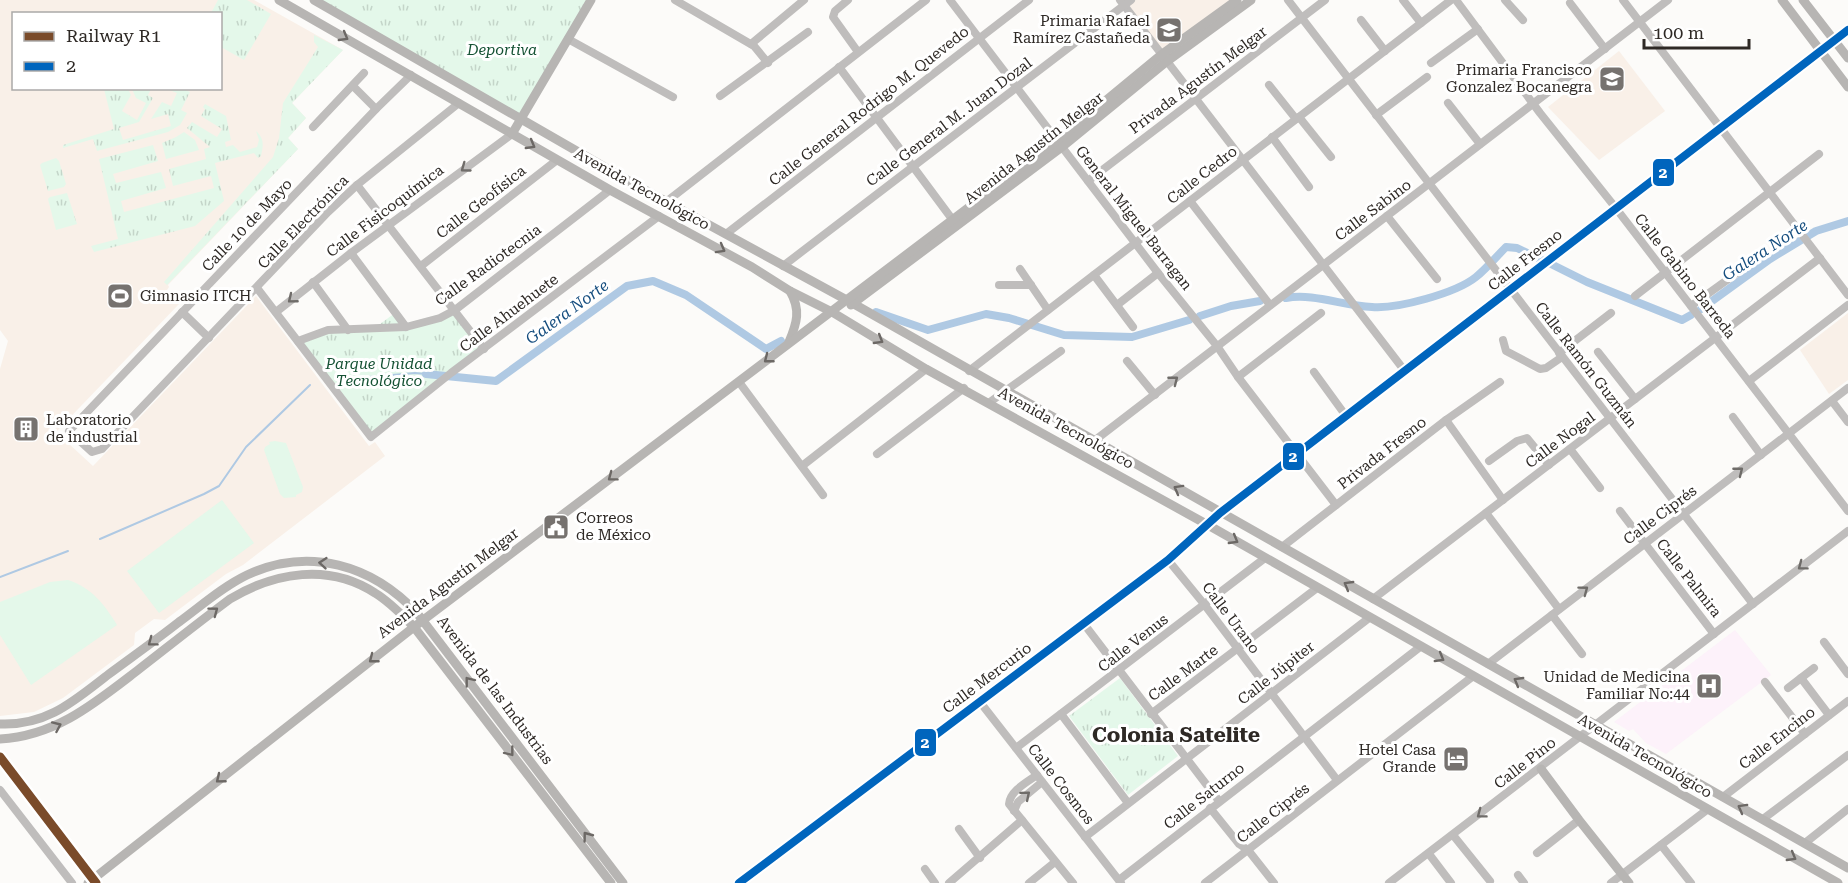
<svg xmlns="http://www.w3.org/2000/svg" width="1848" height="883" font-family="'Roboto Serif',serif">
<defs>
<pattern id="grass-tufts" width="24" height="20" patternUnits="userSpaceOnUse" patternTransform="scale(1.5)"><rect width="24" height="20" fill="#e4f8ea"/><path d="M3 7l-1-3M5 7V3M7 7l1-3M15 17l-1-3M17 17v-4M19 17l1-3" fill="none" stroke="#c4d5c9"/></pattern>
</defs>
<rect width="100%" height="100%" fill="#fcfbf9"/>
<!-- education -->
<g fill="#f9f0e8" fill-rule="evenodd">
<path d="M 0,0 L 254,0 L 343,50 L 292,103 L 306,118 L 288,138 L 298,149 L 168,285 L 169,287 L 167,290 L 180,303 L 56,432 L 93,466 L 256,296 L 369,446 L 375,442 L 385,456 L 243,565 L 226,574 L 165,620 L 154,619 L 135,633 L 134,645 L 63,698 L 34,712 L 0,716 L 0,369 L 8,341 L 0,330 ZM 14,14 L 220,14 L 220,88 L 14,88 Z"/>
<path d="M 1131,0 L 1237,0 L 1161,55 L 1124,6 Z"/>
<path d="M 1619,51 L 1665,111 L 1599,160 L 1548,107 Z"/>
<path d="M 1848,313 L 1848,380 L 1829,394 L 1800,350 Z"/>
</g>
<!-- medical -->
<path fill="#fdf2fa" d="M 1735,630 L 1771,675 L 1666,754 L 1646,743 L 1633,729 L 1629,731 L 1614,722 Z"/>
<!-- grass -->
<g fill="url(#grass-tufts)">
<path d="M 218,0 L 247,0 L 271,14 L 244,60 L 221,47 L 220,14 L 211,13 Z"/>
<path d="M 313,0 L 590,0 L 521,118 Z"/>
<path d="M 314,35 L 343,50 L 292,103 L 306,118 L 288,138 L 298,149 L 167,285 L 164,282 L 273,157 L 279,138 L 283,103 L 318,47 L 314,42 Z"/>
<path d="M 104,89 L 128,89 L 131,95 L 122,111 L 137,120 L 146,103 L 136,98 L 132,89 L 151,89 L 148,95 L 153,98 L 139,122 L 119,128 L 123,140 L 171,126 L 168,114 L 151,119 L 162,102 L 171,106 L 177,93 L 167,89 L 183,89 L 190,92 L 181,110 L 187,113 L 180,125 L 168,132 L 97,151 L 93,139 L 63,148 L 63,145 L 114,129 Z"/>
<path d="M 205,104 L 226,116 L 231,140 L 225,142 L 226,147 L 233,145 L 240,152 L 257,147 L 259,140 L 256,131 C 265,139 263,146 261,156 L 258,158 L 254,153 L 215,163 L 224,201 L 195,226 L 94,252 L 91,246 L 118,239 L 99,159 L 153,145 L 158,161 L 113,174 L 116,183 L 161,172 L 166,188 L 121,201 L 124,212 L 214,188 L 211,176 L 173,186 L 169,169 L 206,159 L 204,149 L 210,147 L 187,128 L 192,122 L 217,137 L 222,129 L 201,116 L 205,109 L 203,107 Z"/>
<path d="M 184,132 L 195,140 L 199,150 L 166,159 L 162,143 L 176,137 Z"/>
<path d="M 56,158 L 59,161 L 66,184 L 64,187 L 48,191 L 40,165 L 42,163 Z"/>
<path d="M 67,193 L 77,224 L 56,230 L 48,199 L 50,197 Z"/>
<path d="M 455,310 L 481,348 L 370,437 L 297,339 L 380,324 L 395,313 L 404,324 Z"/>
<path d="M 1120,678 L 1178,756 L 1128,795 L 1069,716 Z"/>
</g>
<!-- pitch -->
<g fill="#e4f8ea">
<path d="M 275,441 L 286,443 L 303,487 L 302,492 L 296,495 L 296,497 L 284,498 L 280,494 L 264,450 L 265,447 L 270,444 L 269,442 Z"/>
<path d="M 222,500 L 254,543 L 159,613 L 127,571 Z"/>
<path d="M 68,580 C 92,588 104,604 117,625 L 31,685 L 0,635 L 0,602 L 50,582 Z"/>
<path d="M 1126,716 L 1135,727 L 1111,744 L 1103,733 Z"/>
<path d="M 1137,731 L 1146,742 L 1122,760 L 1114,748 Z"/>
</g>
<g fill="none" stroke-linecap="round" stroke-linejoin="round">
<!-- stream -->
<g stroke="#afc9e3" stroke-width="2">
<path d="M 346,379 L 415,373 L 426,374"/>
<path d="M 100,539 L 204,494 L 219,486 L 246,447 L 310,385"/>
<path d="M 0,577 L 68,551"/>
</g>
<!-- canal -->
<g stroke="#afc9e3" stroke-width="8">
<path d="M 1549,263 L 1587,282 L 1682,320 L 1691,315"/>
<path d="M 1286,298 C 1314,293 1343,306 1372,307 C 1398,309 1456,293 1476,277 C 1487,268 1496,257 1506,247 L 1517,248 L 1542,260"/>
<path d="M 1701,309 L 1770,259 L 1816,231 L 1848,221"/>
<path d="M 876,312 L 928,330 L 986,314 L 1009,318 L 1064,335 L 1132,337 L 1189,320"/>
<path d="M 1200,316 L 1231,306 L 1260,301"/>
<path d="M 426,374 L 496,381 L 627,286 L 653,281 L 686,295 L 766,349 L 781,341"/>
</g>
<!-- minor -->
<g stroke="#bfbdbc" stroke-width="8">
<path d="M 675,0 L 754,46 L 768,63"/>
<path d="M 848,0 L 835,11 L 833,17 L 858,52"/>
<path d="M 950,0 L 1158,273 L 1217,346 L 1238,377 L 1336,505"/>
<path d="M 1120,0 L 1404,370"/>
<path d="M 1288,0 L 1753,604"/>
<path d="M 1403,0 L 1421,23"/>
<path d="M 1456,0 L 1540,113 L 1615,207 L 1848,511"/>
<path d="M 1505,0 L 1523,20"/>
<path d="M 1623,0 L 1848,295"/>
<path d="M 1570,3 L 1605,49"/>
<path d="M 1361,20 L 1385,51"/>
<path d="M 568,39 L 673,97"/>
<path d="M 751,44 L 804,0"/>
<path d="M 1431,63 L 1478,29"/>
<path d="M 839,67 L 952,219"/>
<path d="M 411,75 L 376,109 L 69,431 L 92,452 L 102,449 L 328,212 L 357,185 L 459,103"/>
<path d="M 1269,85 L 1296,119"/>
<path d="M 353,86 L 376,109"/>
<path d="M 720,96 L 808,32"/>
<path d="M 1448,103 L 1480,144"/>
<path d="M 1376,115 L 1427,77"/>
<path d="M 1299,117 L 1331,157"/>
<path d="M 313,127 L 364,73"/>
<path d="M 1272,137 L 1309,187"/>
<path d="M 1088,181 L 1325,0"/>
<path d="M 357,185 L 484,349"/>
<path d="M 1190,201 L 1270,305"/>
<path d="M 666,202 L 926,0"/>
<path d="M 1387,216 L 1437,279"/>
<path d="M 726,234 L 1029,0"/>
<path d="M 351,253 L 406,327"/>
<path d="M 421,266 L 557,160"/>
<path d="M 783,266 L 1131,0"/>
<path d="M 1020,269 L 1048,310"/>
<path d="M 1094,275 L 1133,327"/>
<path d="M 313,282 L 348,330"/>
<path d="M 999,285 L 1031,285"/>
<path d="M 257,288 L 371,437 L 451,373 L 659,216"/>
<path d="M 1635,296 L 1819,154"/>
<path d="M 1117,305 L 1158,273"/>
<path d="M 1691,306 L 1752,262"/>
<path d="M 182,312 L 209,338"/>
<path d="M 276,312 L 351,253 L 512,134"/>
<path d="M 1503,340 L 1506,351 L 1540,369 L 1546,368 L 1562,357"/>
<path d="M 298,341 L 328,330 L 406,327 L 440,318 L 455,310 L 610,190"/>
<path d="M 1598,352 L 1635,399"/>
<path d="M 1559,353 L 1611,313"/>
<path d="M 1127,361 L 1155,395"/>
<path d="M 969,371 L 1451,0"/>
<path d="M 1314,372 L 1346,416"/>
<path d="M 1238,377 L 1321,313"/>
<path d="M 1749,381 L 1848,305"/>
<path d="M 739,382 L 823,495"/>
<path d="M 1832,401 L 1848,422"/>
<path d="M 990,402 L 1061,351"/>
<path d="M 1733,417 L 1761,455"/>
<path d="M 1446,420 L 1503,500"/>
<path d="M 1094,441 L 1668,0"/>
<path d="M 1570,449 L 1600,488"/>
<path d="M 877,454 L 964,388"/>
<path d="M 1489,461 L 1517,441 L 1527,438 L 1549,465"/>
<path d="M 802,466 L 926,369"/>
<path d="M 1620,511 L 1714,634"/>
<path d="M 1220,513 L 1848,30"/>
<path d="M 1486,513 L 1559,609"/>
<path d="M 1282,547 L 1446,420 L 1500,382"/>
<path d="M 1168,560 L 1204,604 L 1337,780"/>
<path d="M 1373,599 L 1820,258"/>
<path d="M 1552,615 L 1582,654"/>
<path d="M 1084,624 L 1219,801"/>
<path d="M 1824,642 L 1848,674"/>
<path d="M 1488,664 L 1848,388"/>
<path d="M 1801,678 L 1829,715"/>
<path d="M 1765,682 L 1805,734"/>
<path d="M 1788,688 L 1814,668"/>
<path d="M 980,702 L 1121,883"/>
<path d="M 1061,714 L 1128,803"/>
<path d="M 1151,714 L 1317,588"/>
<path d="M 1016,748 L 1265,558"/>
<path d="M 1037,775 C 1027,782 1010,791 1009,804 L 1073,883"/>
<path d="M 0,790 L 72,883"/>
<path d="M 1723,797 L 1848,701"/>
<path d="M 1210,808 L 1239,844 L 1248,850 L 1274,883"/>
<path d="M 1014,811 L 1018,802 L 1042,782"/>
<path d="M 1763,819 L 1848,755"/>
<path d="M 959,829 L 980,858"/>
<path d="M 1453,835 L 1490,881"/>
<path d="M 1085,837 L 1369,618"/>
<path d="M 1805,843 L 1848,809"/>
<path d="M 1661,845 L 1691,883"/>
<path d="M 1537,853 L 1579,820"/>
<path d="M 1429,854 L 1451,883"/>
<path d="M 925,869 L 935,883"/>
<path d="M 1518,875 L 1524,883"/>
<path d="M 1119,880 L 1420,647"/>
<path d="M 949,883 L 1022,820"/>
<path d="M 1029,883 L 1055,862"/>
<path d="M 1205,883 L 1472,677"/>
<path d="M 1389,883 L 1848,531"/>
<path d="M 1611,883 L 1708,809"/>
</g>
<!-- major -->
<g stroke="#b7b5b3" stroke-width="9">
<path d="M 279,0 L 610,190 L 752,267 L 790,291 L 832,312 L 926,369 L 1208,525 L 1838,883"/>
<path d="M 314,0 L 634,184 L 854,304 L 1848,868"/>
<path d="M 1782,0 L 1848,87"/>
<path d="M 1803,0 L 1848,58"/>
<path d="M 512,134 L 591,0"/>
<path d="M 851,305 L 1062,147 L 1166,62 L 1251,0"/>
<path d="M 789,342 C 797,323 801,310 790,291"/>
<path d="M 0,724 C 47,726 74,701 109,674 C 132,657 156,640 179,622 C 201,606 222,587 247,575 C 309,546 372,565 417,613 L 623,883"/>
<path d="M 0,739 C 56,736 95,703 138,670 C 169,646 199,622 230,599 C 275,572 329,563 375,593 C 390,602 402,615 414,627 L 611,883"/>
<path d="M 1541,769 L 1579,820 L 1629,883"/>
<path d="M 88,883 L 414,627 L 1058,140 L 1161,55 L 1237,0"/>
<path d="M 739,883 L 1168,560 L 1220,513"/>
</g>
<defs>
<path id="bus-1" d="M 739,883 L 1168,560 L 1220,513 L 1848,30"/>
</defs>
<!-- bus-1 casing -->
<use href="#bus-1" stroke="#fff" stroke-width="12"/>
<!-- bus-1 -->
<use href="#bus-1" stroke="#0065bd" stroke-width="8"/>
<defs>
<path id="rail-1" d="M 0,757 L 96,883"/>
</defs>
<!-- rail-1 casing -->
<use href="#rail-1" stroke="#fff" stroke-width="14"/>
<!-- rail-1 -->
<use href="#rail-1" stroke="#7a4b2a" stroke-width="9"/>
</g>
<!-- one-way arrows -->
<defs><path id="oneway-chevron" d="M-2-3.5L2.5 0L-2 3.5" fill="none" stroke-width="1.6" stroke-linecap="round" stroke-linejoin="round" transform="scale(1.5)"/></defs>
<g stroke="#6c6865">
<use href="#oneway-chevron" transform="translate(344 37) rotate(30)"/>
<use href="#oneway-chevron" transform="translate(531 145) rotate(30)"/>
<use href="#oneway-chevron" transform="translate(721 249) rotate(29)"/>
<use href="#oneway-chevron" transform="translate(879 340) rotate(31)"/>
<use href="#oneway-chevron" transform="translate(768 359) rotate(142)"/>
<use href="#oneway-chevron" transform="translate(612 477) rotate(143)"/>
<use href="#oneway-chevron" transform="translate(1178 489) rotate(-151)"/>
<use href="#oneway-chevron" transform="translate(1234 540) rotate(30)"/>
<use href="#oneway-chevron" transform="translate(323 563) rotate(-175)"/>
<use href="#oneway-chevron" transform="translate(1348 585) rotate(-150)"/>
<use href="#oneway-chevron" transform="translate(214 611) rotate(-37)"/>
<use href="#oneway-chevron" transform="translate(152 642) rotate(143)"/>
<use href="#oneway-chevron" transform="translate(1440 658) rotate(30)"/>
<use href="#oneway-chevron" transform="translate(373 659) rotate(142)"/>
<use href="#oneway-chevron" transform="translate(469 681) rotate(-128)"/>
<use href="#oneway-chevron" transform="translate(1518 681) rotate(-150)"/>
<use href="#oneway-chevron" transform="translate(57 726) rotate(-24)"/>
<use href="#oneway-chevron" transform="translate(510 752) rotate(52)"/>
<use href="#oneway-chevron" transform="translate(220 779) rotate(141)"/>
<use href="#oneway-chevron" transform="translate(1742 808) rotate(-151)"/>
<use href="#oneway-chevron" transform="translate(587 836) rotate(-127)"/>
<use href="#oneway-chevron" transform="translate(1792 857) rotate(30)"/>
</g>
<g stroke="#6f6c69">
<use href="#oneway-chevron" transform="translate(465 168) rotate(144)"/>
<use href="#oneway-chevron" transform="translate(292 299) rotate(141)"/>
<use href="#oneway-chevron" transform="translate(1174 380) rotate(-38)"/>
<use href="#oneway-chevron" transform="translate(1739 471) rotate(-38)"/>
<use href="#oneway-chevron" transform="translate(1802 566) rotate(143)"/>
<use href="#oneway-chevron" transform="translate(1584 590) rotate(-37)"/>
<use href="#oneway-chevron" transform="translate(1026 795) rotate(-40)"/>
<use href="#oneway-chevron" transform="translate(1481 814) rotate(143)"/>
</g>
<!-- icons -->
<defs>
<symbol id="school-square" viewBox="-11 -11 22 22"><rect x="-9" y="-9" width="18" height="18" rx="4" fill="#76726f" stroke="#fff"/><path d="M0-5L7-2L0 1L-7-2ZM-4 1L0 2.5L4 1V4Q0 6-4 4Z" fill="#fff"/></symbol>
<symbol id="stadium-square" viewBox="-11 -11 22 22"><rect x="-9" y="-9" width="18" height="18" rx="4" fill="#76726f" stroke="#fff"/><path d="M0-5a6.5 5 0 1 0 0 10a6.5 5 0 1 0 0-10ZM-3.5-1.8h7v3.6h-7Z" fill="#fff"/></symbol>
<symbol id="building-square" viewBox="-11 -11 22 22"><rect x="-9" y="-9" width="18" height="18" rx="4" fill="#76726f" stroke="#fff"/><path d="M-4-6H4V6H1V3H-1V6H-4ZM-2.5-4.3h1.7v1.8h-1.7ZM.8-4.3h1.7v1.8H.8ZM-2.5-1h1.7V.8h-1.7ZM.8-1h1.7V.8H.8Z" fill="#fff"/></symbol>
<symbol id="civic-square" viewBox="-11 -11 22 22"><rect x="-9" y="-9" width="18" height="18" rx="4" fill="#76726f" stroke="#fff"/><path d="M-.6-6.5H3V-4.5H.6V-3L4-1V1h2V6H-6V1h2V-1L-.6-3ZM-1.2 2.5V6h2.4V2.5Z" fill="#fff"/></symbol>
<symbol id="hospital-square" viewBox="-11 -11 22 22"><rect x="-9" y="-9" width="18" height="18" rx="4" fill="#76726f" stroke="#fff"/><path d="M-5-5h3v3.5h4V-5h3V5h-3V1.5h-4V5h-3Z" fill="#fff"/></symbol>
<symbol id="hotel-square" viewBox="-11 -11 22 22"><rect x="-9" y="-9" width="18" height="18" rx="4" fill="#76726f" stroke="#fff"/><path d="M-6-4.5h1.5V1H6V5H4.5V3h-9V5H-6ZM-4 0a1.8 1.8 0 1 1 3.6 0ZM.5 0V-2.5h3Q6-2.5 6 0Z" fill="#fff"/></symbol>
</defs>
<g fill-rule="evenodd">
<use href="#school-square" x="1154" y="15" width="30" height="30"/>
<use href="#school-square" x="1597" y="64" width="30" height="30"/>
<use href="#stadium-square" x="105" y="281" width="30" height="30"/>
<use href="#building-square" x="11" y="414" width="30" height="30"/>
<use href="#civic-square" x="541" y="512" width="30" height="30"/>
<use href="#hospital-square" x="1694" y="671" width="30" height="30"/>
<use href="#hotel-square" x="1441" y="744" width="30" height="30"/>
</g>
<g text-anchor="middle" dominant-baseline="central" stroke-width="6" stroke-linejoin="round" paint-order="stroke">
<!-- poi labels -->
<g font-size="15" fill="#2e2925" stroke="#fff" text-anchor="end">
<text x="1150" y="21">Primaria Rafael<tspan x="1150" dy="17">Ramírez Castañeda</tspan></text>
<text x="1592" y="70">Primaria Francisco<tspan x="1592" dy="17">Gonzalez Bocanegra</tspan></text>
<text x="140" y="296" text-anchor="start">Gimnasio ITCH</text>
<text x="46" y="420" text-anchor="start">Laboratorio<tspan x="46" dy="17">de industrial</tspan></text>
<text x="576" y="518" text-anchor="start">Correos<tspan x="576" dy="17">de México</tspan></text>
<text x="1690" y="677">Unidad de Medicina<tspan x="1690" dy="17">Familiar No:44</tspan></text>
<text x="1436" y="750">Hotel Casa<tspan x="1436" dy="17">Grande</tspan></text>
</g>
<!-- park labels -->
<g font-size="15" font-style="italic" fill="#145133" stroke="#fff">
<text x="502" y="50">Deportiva</text>
<text x="379" y="364">Parque Unidad<tspan x="379" dy="17">Tecnológico</tspan></text>
</g>
<!-- street labels -->
<g font-size="15" fill="#2e2925" stroke="#fff">
<text transform="translate(1198 80) rotate(-37)">Privada Agustín Melgar</text>
<text transform="translate(869 106) rotate(-38)">Calle General Rodrigo M. Quevedo</text>
<text transform="translate(949 122) rotate(-37)">Calle General M. Juan Dozal</text>
<text transform="translate(1034 148) rotate(-38)">Avenida Agustín Melgar</text>
<text transform="translate(1202 175) rotate(-38)">Calle Cedro</text>
<text transform="translate(642 189) rotate(29)">Avenida Tecnológico</text>
<text transform="translate(481 202) rotate(-38)">Calle Geofísica</text>
<text transform="translate(1373 210) rotate(-37)">Calle Sabino</text>
<text transform="translate(385 211) rotate(-37)">Calle Fisicoquímica</text>
<text transform="translate(1134 218) rotate(52)">General Miguel Barragan</text>
<text transform="translate(303 222) rotate(-46)">Calle Electrónica</text>
<text transform="translate(247 225) rotate(-46)">Calle 10 de Mayo</text>
<text transform="translate(1525 260) rotate(-38)">Calle Fresno</text>
<text transform="translate(488 265) rotate(-36)">Calle Radiotecnia</text>
<text transform="translate(1685 276) rotate(52)">Calle Gabino Barreda</text>
<text transform="translate(509 313) rotate(-37)">Calle Ahuehuete</text>
<text transform="translate(1586 365) rotate(52)">Calle Ramón Guzmán</text>
<text transform="translate(1066 428) rotate(29)">Avenida Tecnológico</text>
<text transform="translate(1560 440) rotate(-37)">Calle Nogal</text>
<text transform="translate(1382 453) rotate(-38)">Privada Fresno</text>
<text transform="translate(1660 515) rotate(-37)">Calle Ciprés</text>
<text transform="translate(1689 578) rotate(52)">Calle Palmira</text>
<text transform="translate(448 583) rotate(-37)">Avenida Agustín Melgar</text>
<text transform="translate(1231 618) rotate(53)">Calle Urano</text>
<text transform="translate(1133 643) rotate(-38)">Calle Venus</text>
<text transform="translate(1183 673) rotate(-37)">Calle Marte</text>
<text transform="translate(1276 673) rotate(-38)">Calle Júpiter</text>
<text transform="translate(987 678) rotate(-37)">Calle Mercurio</text>
<text transform="translate(495 690) rotate(53)">Avenida de las Industrias</text>
<text transform="translate(1777 738) rotate(-38)">Calle Encino</text>
<text transform="translate(1645 756) rotate(30)">Avenida Tecnológico</text>
<text transform="translate(1525 763) rotate(-38)">Calle Pino</text>
<text transform="translate(1061 784) rotate(52)">Calle Cosmos</text>
<text transform="translate(1204 796) rotate(-38)">Calle Saturno</text>
<text transform="translate(1273 813) rotate(-38)">Calle Ciprés</text>
</g>
<!-- water labels -->
<g font-size="16" font-style="italic" fill="#164e7f" stroke="#fff">
<text transform="translate(1765 250) rotate(-33)">Galera Norte</text>
<text transform="translate(567 312) rotate(-36)">Galera Norte</text>
</g>
<!-- district labels -->
<g font-size="21" font-weight="bold" fill="#2e2925" stroke="#fff">
<text x="1176" y="735">Colonia Satelite</text>
</g>
</g>
<g stroke="#fff" stroke-width="2">
<rect x="1652" y="158" width="23" height="29" rx="6" fill="#0065bd"/>
<rect x="1282" y="442" width="23" height="29" rx="6" fill="#0065bd"/>
<rect x="914" y="728" width="23" height="29" rx="6" fill="#0065bd"/>
</g>
<g font-size="16" text-anchor="middle" font-weight="bold" fill="#fff">
<text x="1663" y="178">2</text>
<text x="1293" y="462">2</text>
<text x="925" y="748">2</text>
</g>
<!-- legend -->
<rect x="12" y="12" width="210" height="78" fill="#ffffff" stroke="#aba9a8" stroke-width="1.5"/>
<rect x="24" y="32" width="30" height="9" fill="#7a4b2a" stroke="#aba9a8" stroke-width="1.5"/>
<text x="66" y="42" font-size="18" fill="#2e2925">Railway R1</text>
<rect x="24" y="62" width="30" height="9" fill="#0065bd" stroke="#aba9a8" stroke-width="1.5"/>
<text x="66" y="72" font-size="18" fill="#2e2925">2</text>
<!-- scale -->
<path d="M1644 39v9h105v-9" fill="none" stroke="#2e2925" stroke-width="3"/>
<text x="1653" y="39" font-size="18" fill="#2e2925" stroke="#ffffff" stroke-width="4.5" paint-order="stroke">100 m</text>
</svg>
